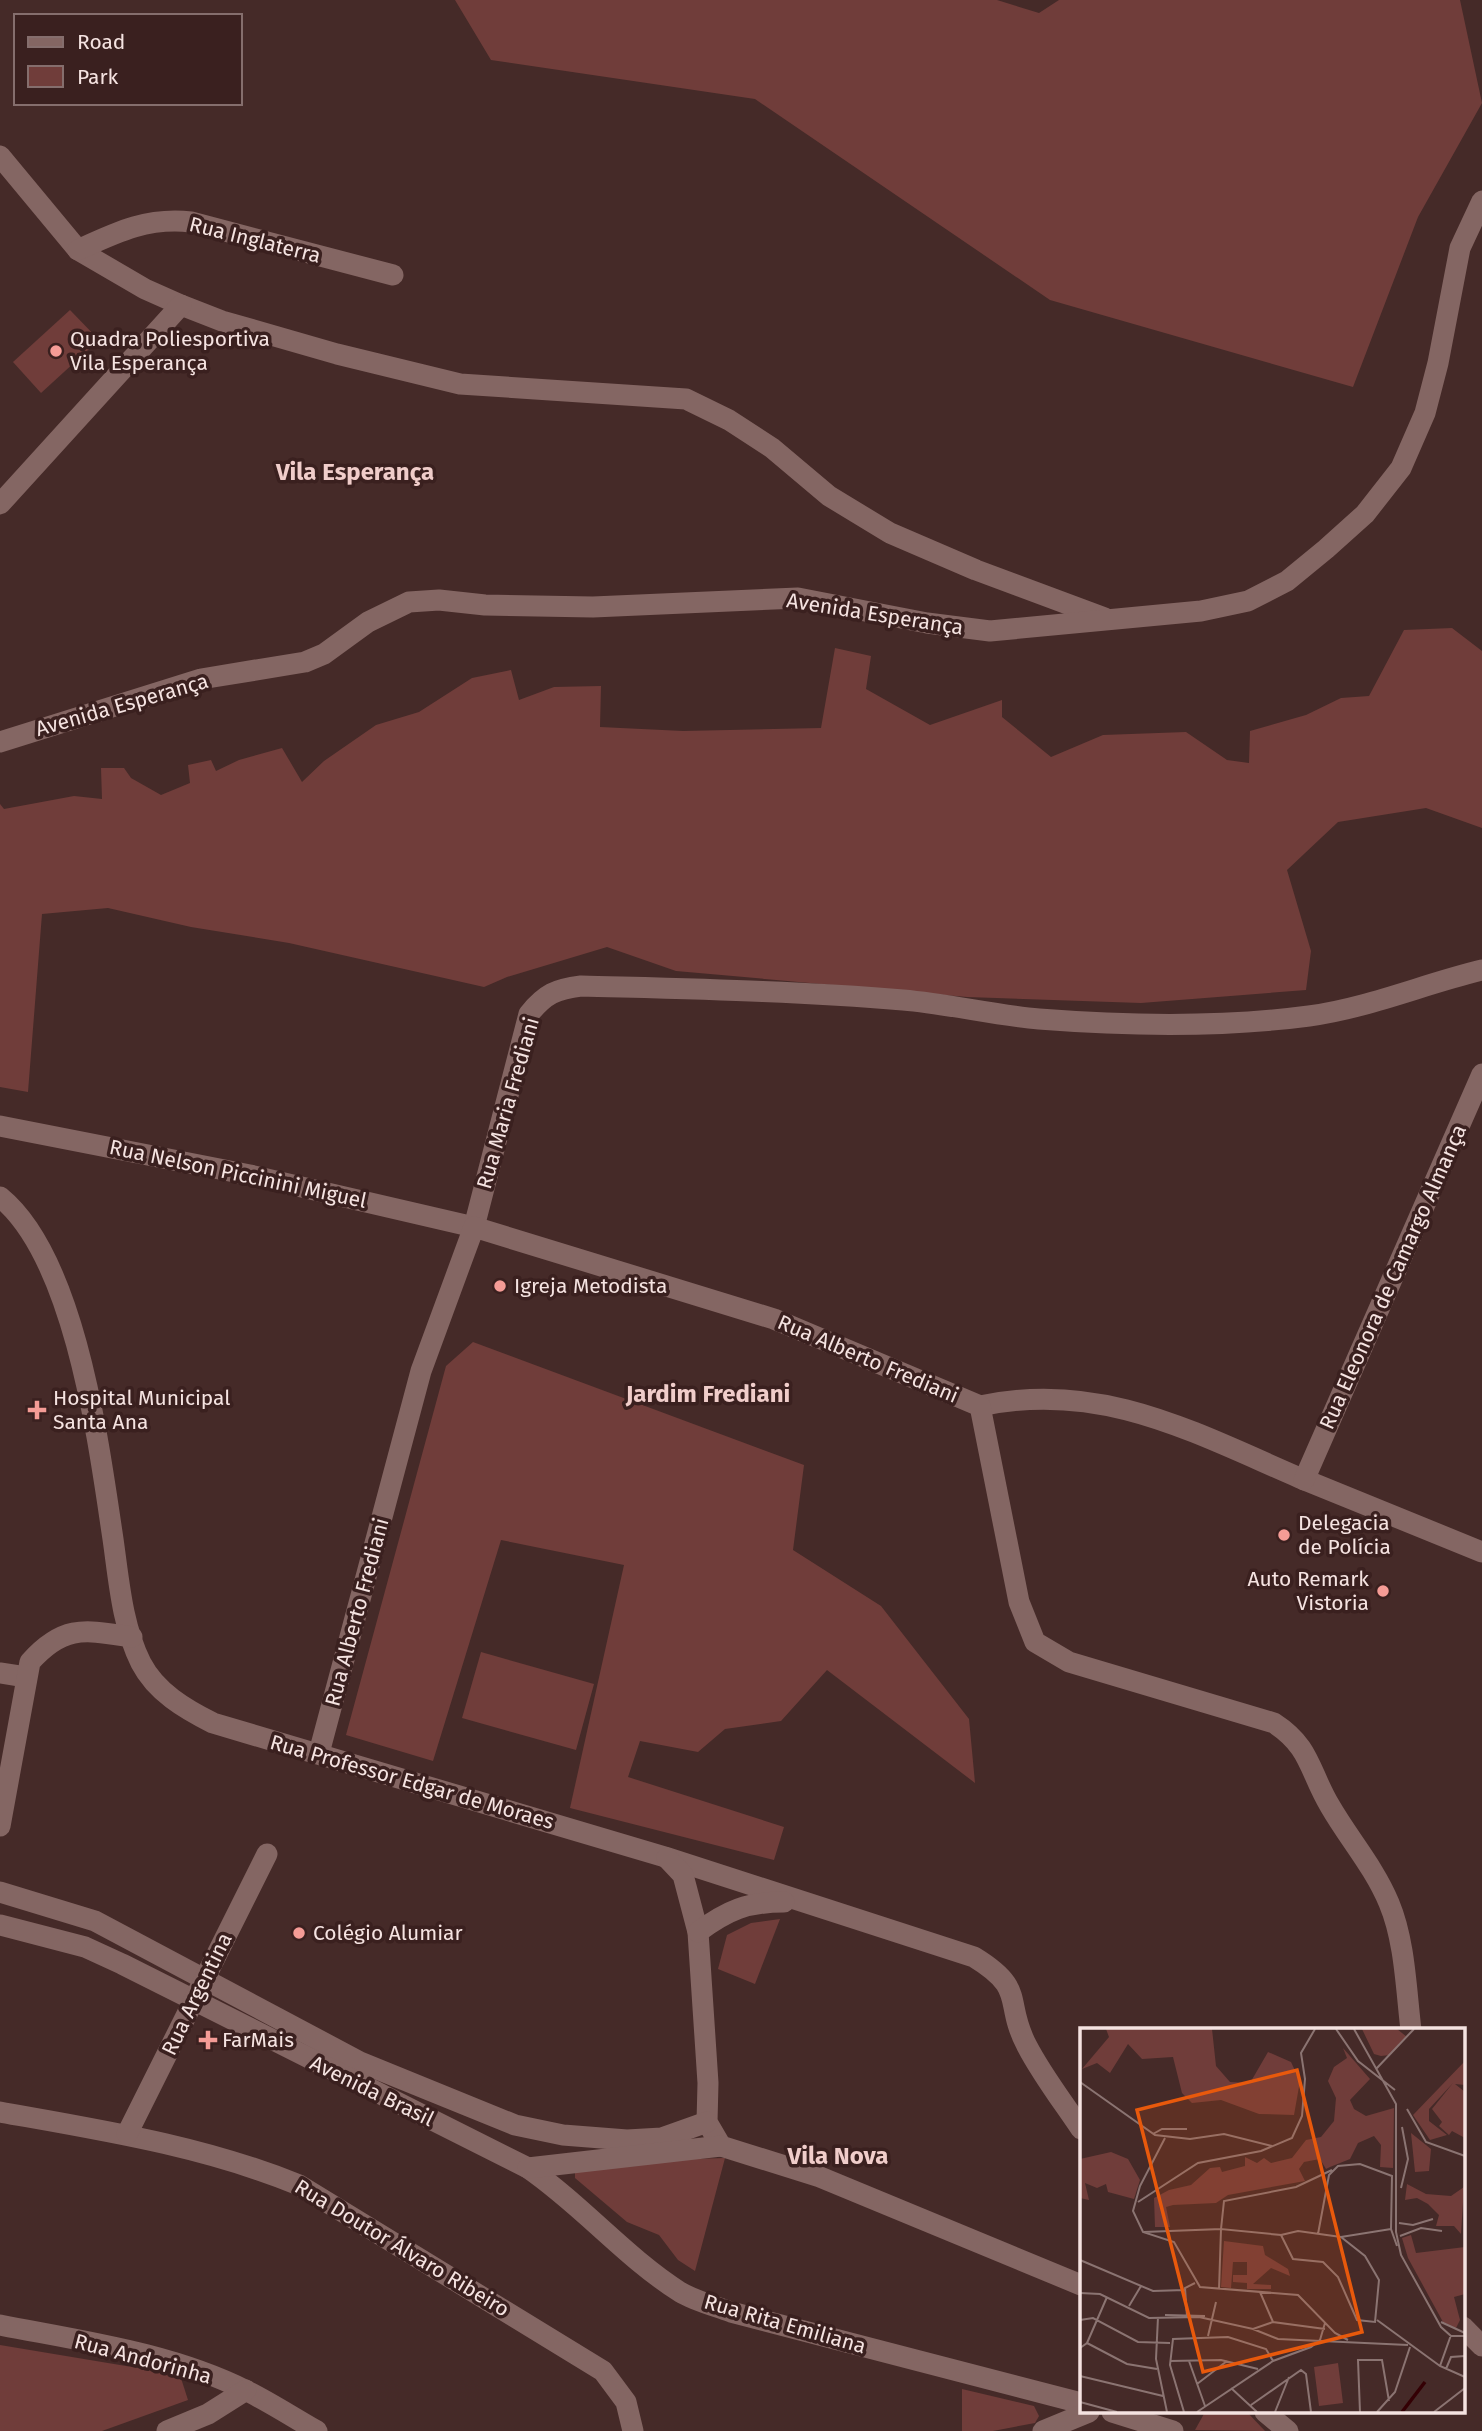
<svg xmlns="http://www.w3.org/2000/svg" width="1482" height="2431" font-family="'Fira Sans',sans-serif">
<rect width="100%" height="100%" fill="#452a28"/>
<!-- green -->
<g fill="#703d3a">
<path d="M 455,0 L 997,0 L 1039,13 L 1059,0 L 1460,0 L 1482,103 L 1418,217 L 1353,387 L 1050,300 L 755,99 L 491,60 Z"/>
<path d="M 70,310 L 99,340 L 41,393 L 13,362 Z"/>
<path d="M 1452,628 L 1482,651 L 1482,828 L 1426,808 L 1338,822 L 1287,870 L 1311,951 L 1306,990 L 1141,1003 L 967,997 L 676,971 L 607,947 L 507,977 L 484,987 L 289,943 L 191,927 L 108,908 L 42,914 L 28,1092 L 0,1087 L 0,804 L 4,809 L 74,796 L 102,799 L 101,768 L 124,768 L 131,778 L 161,795 L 190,783 L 188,765 L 211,760 L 216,771 L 239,760 L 282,748 L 302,782 L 324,761 L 376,725 L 419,712 L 472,678 L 511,670 L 519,700 L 554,687 L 601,686 L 600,727 L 683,731 L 821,728 L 835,648 L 871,656 L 866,689 L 930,725 L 1002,700 L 1002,717 L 1051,757 L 1103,735 L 1186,732 L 1227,760 L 1249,763 L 1250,731 L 1306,715 L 1341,698 L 1369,696 L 1404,630 Z"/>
<path d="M 473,1342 L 804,1465 L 793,1550 L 881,1606 L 969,1719 L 975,1783 L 827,1670 L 781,1721 L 725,1729 L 698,1752 L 640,1741 L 628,1777 L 784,1827 L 774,1860 L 570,1808 L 624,1565 L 501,1540 L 433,1761 L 346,1735 L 446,1366 Z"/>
<path d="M 481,1652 L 594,1684 L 576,1750 L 462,1718 Z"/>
<path d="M 780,1919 L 755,1984 L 718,1969 L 727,1935 L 751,1923 Z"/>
<path d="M 725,2158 L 695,2271 L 678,2260 L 659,2235 L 627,2222 L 575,2178 L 575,2170 L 633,2161 Z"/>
<path d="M 0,2345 L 180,2375 L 188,2400 L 102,2431 L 0,2431 Z"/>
<path d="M 962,2389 L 1034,2406 L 1039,2416 L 1035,2423 L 993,2431 L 962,2431 Z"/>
<path d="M 1205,2412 L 1247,2412 L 1265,2431 L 1195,2430 Z"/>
</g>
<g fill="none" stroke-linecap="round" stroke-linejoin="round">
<!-- minor -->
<g stroke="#846663" stroke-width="21">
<path d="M 0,156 L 78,250 L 145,289 L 181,305 L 222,321 L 337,354 L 460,384 L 686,399 L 729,420 L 772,448 L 829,496 L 890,533 L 976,570 L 1105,618"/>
<path d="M 78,250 C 117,232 148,217 191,222 L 393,275"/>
<path d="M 0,504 L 181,305"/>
<path d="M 0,742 L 201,679 L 305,662 L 324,654 L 368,622 L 409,602 L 439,600 L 485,605 L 593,607 L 798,598 L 927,623 L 990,631 L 1201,611 L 1248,601 L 1287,581 L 1326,549 L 1365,514 L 1401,468 L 1425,413 L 1438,363 L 1460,248 L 1482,201"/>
<path d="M 0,1126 L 250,1175 L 474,1227 L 529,1014 C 545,994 556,989 581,986 C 688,989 796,991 903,1000 C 949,1004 994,1015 1039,1019 C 1129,1026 1219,1028 1309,1016 C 1368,1008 1424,984 1482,970"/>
<path d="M 0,1197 C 76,1259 99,1446 113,1539 C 119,1581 122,1625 141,1663 C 156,1692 185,1709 213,1723 L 665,1857 L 974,1957 C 1028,1990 1003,2001 1027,2046 C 1042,2075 1063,2102 1081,2129"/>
<path d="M 980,1406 C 1100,1380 1193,1432 1300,1478 C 1360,1503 1421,1527 1482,1552"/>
<path d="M 1304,1480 L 1482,1074"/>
<path d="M 0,1673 L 26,1677"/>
<path d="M 319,1753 L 421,1371 L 474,1227 L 774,1319 L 980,1406 L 1019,1602 L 1035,1642 L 1069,1662 L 1274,1723 C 1311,1747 1309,1771 1330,1806 C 1349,1839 1374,1867 1389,1903 C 1405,1941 1406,1989 1411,2030"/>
<path d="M 0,1826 L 30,1662 C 64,1624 85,1630 132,1637"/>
<path d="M 667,1858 L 683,1875 L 698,1932 L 708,2083 L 707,2122 L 721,2146 L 820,2177 L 1081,2285"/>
<path d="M 0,1892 L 95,1921 L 360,2062 L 515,2125 L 563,2135 L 627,2140 L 662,2138 L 707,2122"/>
<path d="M 0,1925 L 85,1947 L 122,1964 L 528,2168 C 582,2205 625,2257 680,2292 C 695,2301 715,2306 731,2312 L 1081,2403"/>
<path d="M 698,1932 C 728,1910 747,1902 784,1902"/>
<path d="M 0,2112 C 101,2130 204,2146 299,2185 L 603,2371 L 626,2402 L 633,2431"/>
<path d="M 127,2134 L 267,1854"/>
<path d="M 528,2168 L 721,2146"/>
<path d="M 0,2325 C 82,2341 172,2353 247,2391 C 271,2403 294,2418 317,2431"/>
<path d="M 1463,2327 L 1482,2346"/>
<path d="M 1112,2412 L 1173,2431"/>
<path d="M 1265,2412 L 1288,2431"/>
<path d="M 167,2431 L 208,2414 L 246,2390"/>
<path d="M 1043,2431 L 1089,2412"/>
</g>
</g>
<!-- markers -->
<g fill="#f59c96" stroke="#3a201f" stroke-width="2.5">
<circle cx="56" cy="351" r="7"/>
<circle cx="500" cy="1286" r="7"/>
<path d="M33.5 1399.5h7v7h7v7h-7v7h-7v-7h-7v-7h7z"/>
<circle cx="1284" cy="1535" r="7"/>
<circle cx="1383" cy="1591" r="7"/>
<circle cx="299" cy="1933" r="7"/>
<path d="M204.5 2029.5h7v7h7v7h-7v7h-7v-7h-7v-7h7z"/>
</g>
<g text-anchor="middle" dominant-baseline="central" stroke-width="7" stroke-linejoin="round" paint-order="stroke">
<!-- street labels -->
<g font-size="21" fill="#f5e3e1" stroke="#3a201f">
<text transform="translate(255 240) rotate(14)">Rua Inglaterra</text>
<text transform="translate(875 614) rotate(9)">Avenida Esperança</text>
<text transform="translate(122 705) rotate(-16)">Avenida Esperança</text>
<text transform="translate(508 1103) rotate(-74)">Rua Maria Frediani</text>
<text transform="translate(238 1174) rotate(12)">Rua Nelson Piccinini Miguel</text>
<text transform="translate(1393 1277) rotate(-66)">Rua Eleonora de Camargo Almança</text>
<text transform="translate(868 1359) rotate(23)">Rua Alberto Frediani</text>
<text transform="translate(357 1612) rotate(-75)">Rua Alberto Frediani</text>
<text transform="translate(412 1782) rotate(16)">Rua Professor Edgar de Moraes</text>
<text transform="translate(197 1994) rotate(-64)">Rua Argentina</text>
<text transform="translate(372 2091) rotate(26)">Avenida Brasil</text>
<text transform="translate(402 2248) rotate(31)">Rua Doutor Álvaro Ribeiro</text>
<text transform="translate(785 2324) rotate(16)">Rua Rita Emiliana</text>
<text transform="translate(143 2359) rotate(15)">Rua Andorinha</text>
</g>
<!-- poi labels -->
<g font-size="21" fill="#f5e3e1" stroke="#3a201f" text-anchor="start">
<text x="70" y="339">Quadra Poliesportiva<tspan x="70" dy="24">Vila Esperança</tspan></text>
<text x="514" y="1286">Igreja Metodista</text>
<text x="53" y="1398">Hospital Municipal<tspan x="53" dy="24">Santa Ana</tspan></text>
<text x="1298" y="1523">Delegacia<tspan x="1298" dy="24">de Polícia</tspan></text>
<text x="1369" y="1579" text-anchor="end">Auto Remark<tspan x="1369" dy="24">Vistoria</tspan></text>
<text x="313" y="1933">Colégio Alumiar</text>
<text x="222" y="2040">FarMais</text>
</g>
<!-- quarter labels -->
<g font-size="24" font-weight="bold" fill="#f0cdca" stroke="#3a201f">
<text x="355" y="472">Vila Esperança</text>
<text x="708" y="1394">Jardim Frediani</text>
<text x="838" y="2156">Vila Nova</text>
</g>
</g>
<!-- overview -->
<g transform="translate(1080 2028)">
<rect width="385" height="385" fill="#452a28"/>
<path d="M 26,1 L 132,1 L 136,38 L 150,54 L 170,55 L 188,24 L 211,34 L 220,53 L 214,87 L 179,86 L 141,72 L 112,75 L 102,65 L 93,29 L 62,31 L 48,16 L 30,45 L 17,35 L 2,41 L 29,9 ZM 282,1 L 317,1 L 327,9 L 310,27 L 301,28 L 294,26 ZM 263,20 L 290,51 L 270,72 L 274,81 L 286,88 L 314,80 L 313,140 L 300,139 L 301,117 L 294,108 L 278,115 L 270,131 L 250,139 L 246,141 L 240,131 L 224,134 L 219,141 L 225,153 L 148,167 L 136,175 L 93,177 L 86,179 L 90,199 L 75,199 L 74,170 L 89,162 L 111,157 L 130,140 L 140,139 L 142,144 L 165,138 L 165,129 L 177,135 L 184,130 L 191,135 L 212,130 L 226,112 L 241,109 L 254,93 L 256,70 L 248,53 L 254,39 L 267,30 ZM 385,33 L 385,57 L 375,56 L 385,64 L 385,110 L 372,103 L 369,107 L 359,98 L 362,94 L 352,81 L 373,55 L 349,81 L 349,93 L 367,107 L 350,112 L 333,87 ZM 331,105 L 351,121 L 349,143 L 335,144 ZM 31,124 L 48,131 L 60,152 L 54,171 L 28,164 L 26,156 L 17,160 L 5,155 L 9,172 L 0,170 L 0,131 ZM 327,156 L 346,166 L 371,168 L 384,159 L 381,206 L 374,198 L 356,198 L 359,187 L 348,176 L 337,170 L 325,172 ZM 331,207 L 336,225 L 385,219 L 385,266 L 374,269 L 380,292 L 376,300 L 363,294 L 328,230 L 322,210 ZM 144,213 L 183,218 L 185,227 L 208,241 L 210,248 L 191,240 L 173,256 L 191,257 L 191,261 L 167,261 L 167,255 L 153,254 L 153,247 L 167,247 L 167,234 L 153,234 L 151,260 L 141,259 ZM 258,335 L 263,375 L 239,378 L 234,339 Z" fill="#703d3a"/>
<path fill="none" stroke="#340004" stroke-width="3.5" d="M 322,384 L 345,354"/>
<path fill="none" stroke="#8b7472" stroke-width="2" d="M 256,1 L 278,33 L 315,62M 274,1 L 316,76 L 316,204 L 321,227 L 361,299 L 371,308 L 385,308M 296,41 L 334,1M 0,54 L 75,107 L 110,111 L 144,106 L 192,118M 327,81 L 346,114 L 385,128M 73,106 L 82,101 L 107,101M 85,110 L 60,158 L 53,183 L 63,204 L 94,214 L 120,259 L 218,267 L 255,305 L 268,312M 321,160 L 328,131 L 322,99M 58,174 L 118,135 L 181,123 L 212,110 L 222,88 L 225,51 L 221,25 L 235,1M 319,195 L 333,197 L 353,191M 64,204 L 141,201 L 144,173 L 216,159 L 252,142M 238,206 L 249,147 L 258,138 L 280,136 L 312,148 L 311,201 L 317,218M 201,207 L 218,203 L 261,209 L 311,201M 320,208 L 341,200 L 362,203M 0,232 L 73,263 L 105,262M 139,262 L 141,201 L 201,207 L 213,231 L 243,234 L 258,249 L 277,292 L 295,294 L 299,252 L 285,228 L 261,209M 180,264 L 193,294 L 245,301M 0,265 L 20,266 L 69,290 L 119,289 L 173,301 L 193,294M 49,278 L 61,258M 85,287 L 125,288M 107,288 L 105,260 L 115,255M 78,289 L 76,331 L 87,384M 0,292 L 13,290 L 58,314 L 90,315M 297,292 L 360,338M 361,294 L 385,305M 173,301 L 198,311 L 328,317M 371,307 L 360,338 L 385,349M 128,308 L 136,274M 7,315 L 47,336 L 77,341M 0,320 L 7,315 L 27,269M 90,333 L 141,332 L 178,341M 109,333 L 125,378M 366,341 L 371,329 L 385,328M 0,348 L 83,368M 117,356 L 147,333M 151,360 L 177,384M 0,374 L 37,384M 171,377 L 221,342 L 226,346 L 231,384M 104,384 L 90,337 L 93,311 L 148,309 L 186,321 L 193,333M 117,384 L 193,333 L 231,319 L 240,312 L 245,295M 195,384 L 209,349M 280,384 L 278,332 L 302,332 L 309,373M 297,384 L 315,364 L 330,319M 354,384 L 385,360"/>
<path fill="#e8590c" fill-opacity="0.15" stroke="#e8590c" stroke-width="3.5" d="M 217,42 L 282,304 L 123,344 L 57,82 Z"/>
<rect width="385" height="385" fill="none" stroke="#f5e3e1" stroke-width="3.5"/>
</g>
<!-- legend -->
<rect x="14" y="14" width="228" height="91" fill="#3a201f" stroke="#856e6d" stroke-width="2"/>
<rect x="28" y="37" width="35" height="10" fill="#846663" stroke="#856e6d" stroke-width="2"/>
<text x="77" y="49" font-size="21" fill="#f5e3e1">Road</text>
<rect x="28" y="66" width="35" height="21" fill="#703d3a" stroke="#856e6d" stroke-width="2"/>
<text x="77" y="84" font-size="21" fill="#f5e3e1">Park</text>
</svg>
